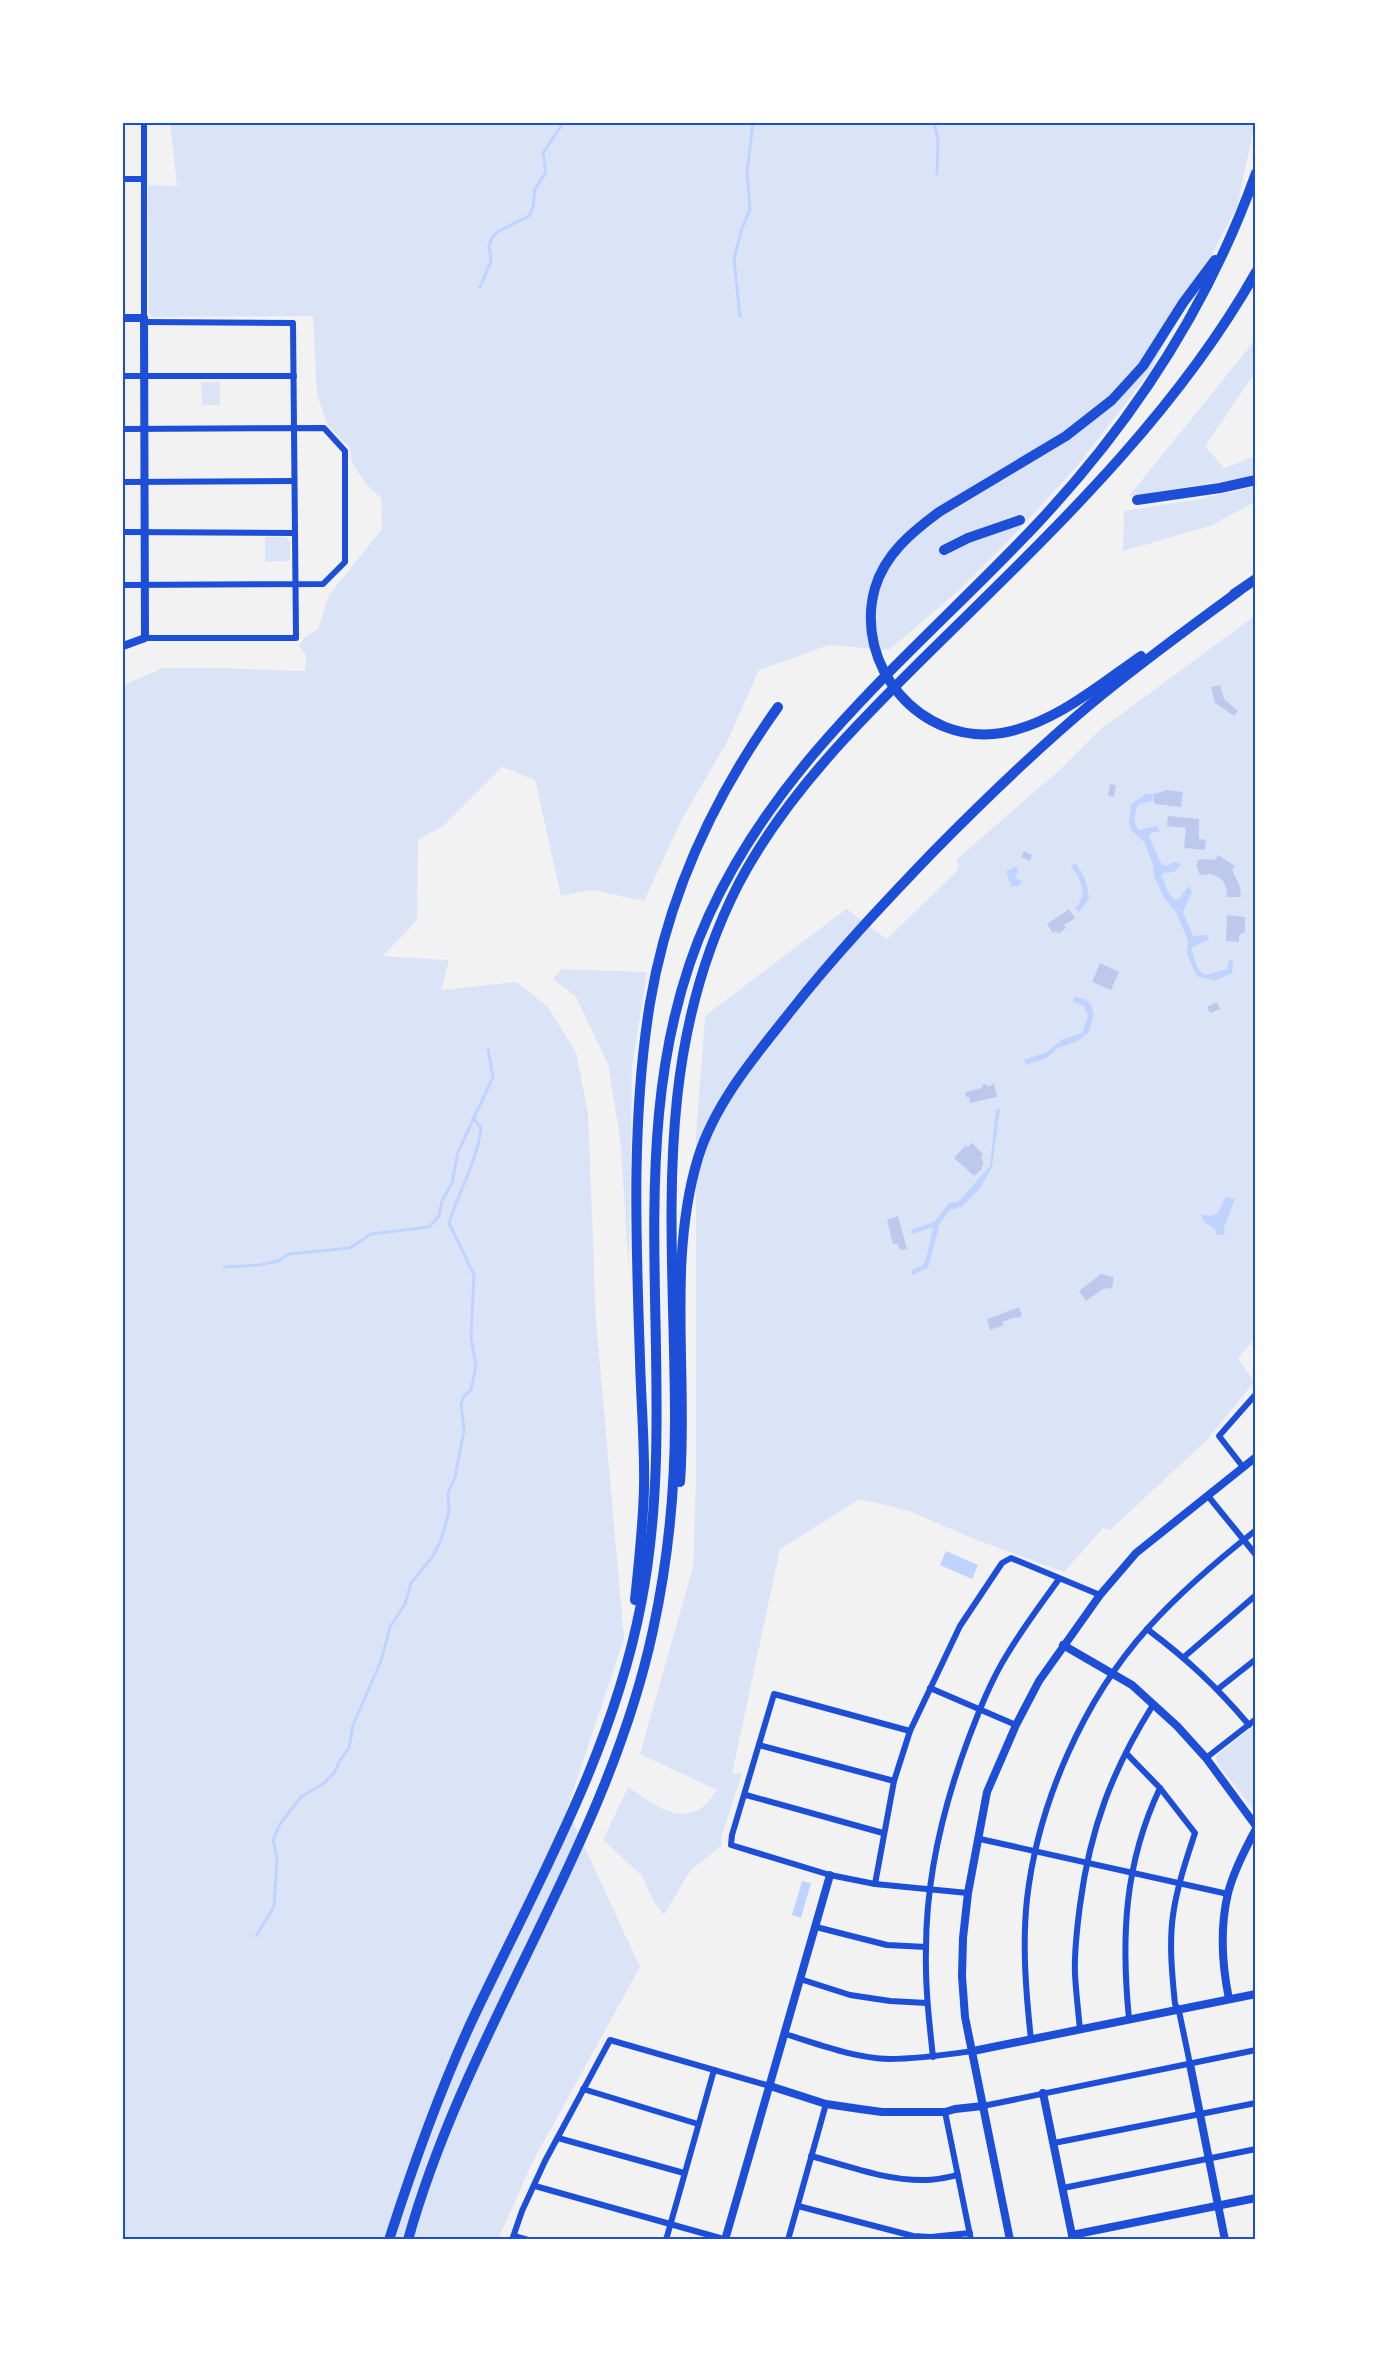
<svg xmlns="http://www.w3.org/2000/svg" width="1379" height="2363" font-family="Karla,sans-serif">
<rect width="100%" height="100%" fill="#f2f2f2"/>
<!-- green -->
<g fill="#dbe4f7">
<path d="M 170,123 L 1255,123 L 1237,207 L 1149,373 L 1078,465 L 1013,536 L 956,593 L 889,650 L 829,645 L 759,670 L 727,742 L 682,819 L 644,901 L 592,890 L 561,896 L 535,780 L 502,767 L 443,826 L 418,840 L 417,920 L 383,956 L 449,960 L 441,990 L 516,982 L 547,1006 L 576,1052 L 588,1113 L 596,1319 L 624,1639 L 567,1809 L 640,1967 L 532,2163 L 498,2240 L 123,2240 L 123,685 L 163,668 L 220,668 L 305,671 L 306,655 L 299,646 L 305,637 L 318,629 L 329,595 L 382,529 L 381,498 L 366,484 L 352,463 L 350,448 L 328,426 L 317,395 L 313,316 L 152,317 L 149,313 L 148,185 L 177,186 Z"/>
<path d="M 1256,339 L 1256,371 L 1205,446 L 1224,468 L 1256,456 L 1256,474 L 1238,479 L 1129,496 Z"/>
<path d="M 201,382 L 220,382 L 220,405 L 202,405 Z"/>
<path d="M 1256,486 L 1256,501 L 1213,525 L 1123,551 L 1124,511 L 1200,499 Z"/>
<path d="M 265,537 L 286,537 L 290,542 L 290,561 L 265,562 Z"/>
<path d="M 1256,615 L 1256,1337 L 1238,1358 L 1254,1382 L 1206,1441 L 1110,1530 L 1103,1528 L 1064,1572 L 969,1537 L 909,1511 L 860,1499 L 780,1549 L 732,1774 L 742,1773 L 721,1838 L 722,1845 L 690,1871 L 664,1915 L 654,1902 L 642,1876 L 603,1840 L 628,1787 C 650,1801 675,1824 701,1808 C 707,1804 713,1796 717,1790 L 640,1754 L 693,1567 L 696,1481 L 696,1136 L 705,1016 L 846,909 L 887,939 L 959,869 L 957,859 L 1064,766 L 1101,729 Z"/>
<path d="M 561,969 L 647,972 L 632,1067 L 629,1271 L 620,1137 L 608,1064 L 576,997 L 553,979 Z"/>
<path d="M 1256,1724 L 1256,1813 L 1217,1763 L 1216,1756 Z"/>
</g>
<!-- water -->
<g fill="#bfd3fe">
<path d="M 1146,794 L 1153,794 L 1152,801 L 1139,804 C 1134,814 1132,821 1139,830 L 1157,826 L 1160,832 L 1152,832 L 1149,836 L 1160,862 L 1165,866 L 1174,862 L 1181,864 L 1174,872 L 1163,873 L 1162,877 L 1169,894 L 1175,900 L 1179,899 L 1189,886 L 1192,892 L 1183,912 L 1193,936 L 1207,935 L 1209,939 L 1191,948 L 1198,969 L 1205,975 L 1227,969 L 1228,962 L 1233,959 L 1232,973 L 1215,981 L 1197,976 L 1187,955 L 1188,941 L 1176,912 L 1164,898 L 1154,876 L 1153,865 L 1145,843 L 1131,830 L 1129,822 L 1131,804 Z"/>
<path d="M 1075,863 C 1084,874 1088,885 1089,899 L 1079,912 L 1075,908 C 1089,894 1081,880 1071,866 Z"/>
<path d="M 1016,867 L 1019,868 L 1015,878 L 1023,882 L 1018,886 L 1011,886 L 1006,871 Z"/>
<path d="M 1074,996 L 1086,1000 L 1091,1005 L 1094,1014 L 1089,1032 L 1078,1041 L 1058,1048 L 1047,1058 L 1026,1065 L 1024,1060 L 1047,1052 L 1063,1039 L 1082,1033 L 1088,1016 L 1084,1006 L 1073,1002 Z"/>
<path d="M 996,1109 L 1000,1109 L 992,1167 L 980,1188 L 963,1206 L 949,1211 L 940,1223 L 928,1268 L 912,1275 L 912,1270 L 922,1266 L 926,1259 L 933,1227 L 912,1234 L 911,1230 L 934,1222 L 949,1203 L 958,1202 L 990,1166 Z"/>
<path d="M 1226,1196 L 1235,1199 L 1224,1228 L 1225,1235 L 1216,1235 L 1215,1229 L 1204,1222 L 1201,1214 L 1210,1216 L 1218,1213 Z"/>
<path d="M 946,1551 L 978,1565 L 972,1579 L 940,1565 Z"/>
<path d="M 802,1881 L 811,1883 L 801,1918 L 792,1915 Z"/>
</g>
<g fill="none" stroke-linecap="round" stroke-linejoin="round">
<!-- stream -->
<g stroke="#bfd3fe" stroke-width="3">
<path d="M 934,123 L 938,140 L 937,174"/>
<path d="M 480,287 L 491,261 L 489,245 L 492,238 L 497,232 L 529,216 L 533,207 L 535,189 L 546,172 L 543,153 L 563,123"/>
<path d="M 740,317 L 734,260 L 741,231 L 750,209 L 747,172 L 753,123"/>
<path d="M 224,1267 L 259,1265 L 278,1261 L 289,1254 L 350,1248 L 371,1234 L 429,1227 L 439,1216 L 442,1201 L 452,1183 L 458,1152 L 493,1077 L 488,1049"/>
<path d="M 256,1936 L 274,1907 L 277,1858 L 273,1840 L 280,1824 L 301,1797 L 324,1783 L 334,1773 L 339,1762 L 349,1748 L 353,1725 L 381,1661 L 390,1627 L 405,1604 L 411,1583 L 433,1556 L 441,1540 L 449,1512 L 448,1493 L 455,1477 L 464,1430 L 461,1404 L 464,1396 L 471,1390 L 476,1366 L 471,1337 L 474,1275 L 449,1223 C 459,1190 477,1162 481,1128 L 473,1118"/>
</g>
</g>
<!-- building -->
<g fill="#bdc9ec">
<path d="M 1220,685 L 1224,699 L 1238,711 L 1234,716 L 1215,703 L 1211,687 Z"/>
<path d="M 1110,784 L 1116,785 L 1114,797 L 1108,796 Z"/>
<path d="M 1167,790 L 1183,792 L 1181,807 L 1156,804 L 1153,801 L 1154,794 Z"/>
<path d="M 1168,816 L 1199,819 L 1199,839 L 1206,840 L 1205,850 L 1184,848 L 1186,828 L 1167,826 Z"/>
<path d="M 1024,851 L 1032,855 L 1030,861 L 1021,857 Z"/>
<path d="M 1218,855 L 1235,866 L 1232,870 L 1240,887 L 1241,897 L 1226,897 L 1227,890 L 1223,881 L 1218,877 L 1211,874 L 1200,875 L 1196,865 L 1198,864 L 1197,861 L 1204,859 L 1215,860 Z"/>
<path d="M 1069,909 L 1075,918 L 1064,925 L 1066,928 L 1058,934 L 1056,931 L 1053,933 L 1047,924 Z"/>
<path d="M 1227,915 L 1245,917 L 1245,932 L 1239,935 L 1239,942 L 1226,941 Z"/>
<path d="M 1100,963 L 1119,972 L 1111,990 L 1092,982 Z"/>
<path d="M 1217,1002 L 1220,1009 L 1210,1013 L 1207,1007 Z"/>
<path d="M 987,1084 L 987,1087 L 994,1084 L 997,1097 L 970,1103 L 969,1097 L 966,1097 L 965,1092 L 982,1088 L 982,1085 Z"/>
<path d="M 972,1143 L 983,1154 L 981,1158 L 984,1164 L 982,1165 L 982,1169 L 974,1176 L 954,1158 L 966,1145 L 968,1147 Z"/>
<path d="M 898,1216 L 907,1249 L 900,1250 L 898,1244 L 893,1244 L 887,1220 Z"/>
<path d="M 1101,1274 L 1114,1277 L 1112,1288 L 1103,1289 L 1086,1301 L 1079,1291 Z"/>
<path d="M 1019,1307 L 1022,1315 L 1019,1318 L 1016,1317 L 1002,1322 L 1004,1325 L 990,1330 L 987,1319 Z"/>
</g>
<g fill="none" stroke-linecap="round" stroke-linejoin="round">
<!-- minor -->
<g stroke="#1d4ed8" stroke-width="6">
<path d="M 144,123 L 144,318"/>
<path d="M 123,179 L 144,179"/>
<path d="M 144,322 L 293,323 L 296,638 L 145,638"/>
<path d="M 123,376 L 294,376"/>
<path d="M 123,429 L 324,428 L 345,451 L 345,562 L 323,584 L 123,585"/>
<path d="M 123,482 L 294,481"/>
<path d="M 123,532 L 294,533"/>
<path d="M 1243,1467 L 1219,1436 L 1256,1394"/>
<path d="M 1208,1496 L 1256,1555"/>
<path d="M 1147,1629 C 1187,1659 1216,1686 1249,1725"/>
<path d="M 1184,1657 L 1256,1595"/>
<path d="M 930,1688 L 1016,1725"/>
<path d="M 1218,1689 L 1256,1659"/>
<path d="M 910,1731 L 774,1694 L 732,1835 L 731,1845 L 830,1875 L 875,1884 L 968,1893"/>
<path d="M 759,1745 L 894,1781"/>
<path d="M 1126,1753 L 1160,1788 L 1195,1833 C 1186,1860 1177,1887 1173,1915 C 1169,1944 1172,1974 1175,2004 L 1179,2011 L 1190,2064"/>
<path d="M 1206,1758 L 1256,1719"/>
<path d="M 746,1795 L 883,1833"/>
<path d="M 980,1839 L 1228,1894"/>
<path d="M 875,1884 L 894,1781 L 910,1731 L 960,1626 L 1002,1563 L 1011,1558 L 1100,1595"/>
<path d="M 816,1927 L 887,1945 L 926,1947"/>
<path d="M 800,1979 L 850,1995 L 890,2001 L 927,2003"/>
<path d="M 1129,2019 C 1121,1937 1124,1864 1160,1788"/>
<path d="M 1080,2029 C 1078,2010 1076,1992 1075,1974 C 1074,1951 1077,1928 1080,1905 C 1090,1829 1112,1770 1153,1705"/>
<path d="M 785,2034 C 818,2044 854,2058 889,2059 C 918,2059 945,2055 973,2051"/>
<path d="M 1031,2040 C 1026,1993 1022,1946 1027,1899 C 1038,1803 1084,1699 1148,1628 C 1181,1591 1218,1560 1256,1530"/>
<path d="M 933,2057 C 929,2021 925,1985 926,1949 C 926,1877 943,1807 968,1740 C 979,1711 991,1680 1008,1653 C 1023,1628 1042,1603 1059,1579"/>
<path d="M 583,2089 L 698,2124"/>
<path d="M 983,2106 L 1256,2050"/>
<path d="M 945,2112 L 971,2240"/>
<path d="M 558,2138 L 684,2173"/>
<path d="M 1054,2143 L 1256,2103"/>
<path d="M 811,2156 C 848,2166 887,2181 926,2180 C 937,2180 948,2177 958,2175"/>
<path d="M 535,2186 L 727,2240"/>
<path d="M 1063,2188 L 1256,2149"/>
<path d="M 798,2206 L 913,2236 L 931,2237 L 970,2233"/>
<path d="M 514,2236 L 528,2240"/>
<path d="M 512,2240 L 522,2211 L 545,2161 L 610,2040 L 770,2086"/>
<path d="M 666,2240 L 714,2070"/>
<path d="M 788,2240 L 826,2104"/>
</g>
<!-- tertiary -->
<g stroke="#1d4ed8" stroke-width="8">
<path d="M 123,318 L 144,318 L 145,638 L 123,646"/>
<path d="M 1063,1645 L 1132,1685 L 1177,1726 L 1206,1758 L 1256,1826"/>
<path d="M 1229,1999 C 1222,1965 1220,1927 1228,1893 C 1234,1870 1245,1849 1256,1829"/>
<path d="M 973,2051 L 1256,1994"/>
<path d="M 1190,2064 L 1225,2240"/>
<path d="M 770,2086 L 826,2104 L 860,2109 L 882,2112 L 945,2112 L 955,2109 L 983,2106"/>
<path d="M 1043,2093 L 1073,2240"/>
<path d="M 1072,2235 L 1256,2198"/>
<path d="M 725,2240 L 830,1875"/>
<path d="M 1010,2240 L 965,2017 L 962,1976 L 963,1938 L 968,1893 L 987,1792 L 1016,1725 L 1039,1681 L 1100,1595 L 1136,1553 L 1256,1457"/>
</g>
<!-- motorway -->
<g stroke="#1d4ed8" stroke-width="10">
<path d="M 1137,500 L 1220,488 L 1256,480"/>
<path d="M 944,550 L 968,538 L 1020,520"/>
<path d="M 1234,594 L 1256,579"/>
<path d="M 1141,656 C 1099,685 1054,724 1002,733 C 921,746 853,666 875,588 C 885,554 912,532 939,512 L 1066,436 L 1112,400 L 1143,366 L 1183,303 L 1215,260"/>
<path d="M 680,1482 C 688,1376 667,1260 698,1158 C 715,1103 755,1056 790,1012 C 834,956 883,904 932,853 C 983,801 1036,750 1092,703 C 1139,664 1189,628 1239,591"/>
<path d="M 635,1600 C 639,1563 643,1526 644,1489 C 645,1446 641,1402 640,1359 C 636,1241 631,1119 650,1003 C 668,895 715,795 778,707"/>
<path d="M 389,2240 C 414,2162 441,2086 476,2012 C 539,1880 613,1750 641,1604 C 686,1376 609,1133 709,915 C 782,755 918,650 1036,525 C 1132,423 1209,305 1256,173"/>
<path d="M 408,2240 C 467,2028 607,1846 653,1630 C 668,1561 675,1490 675,1420 C 675,1232 649,1058 739,883 C 789,788 870,711 946,636 C 1060,524 1177,412 1256,272"/>
</g>
</g>
<!-- border -->
<rect width="1379" height="2363" fill="none" stroke="#ffffff" stroke-width="249"/>
<rect x="124" y="124" width="1130" height="2114" fill="none" stroke="#1d4ed8" stroke-width="2"/>
</svg>
